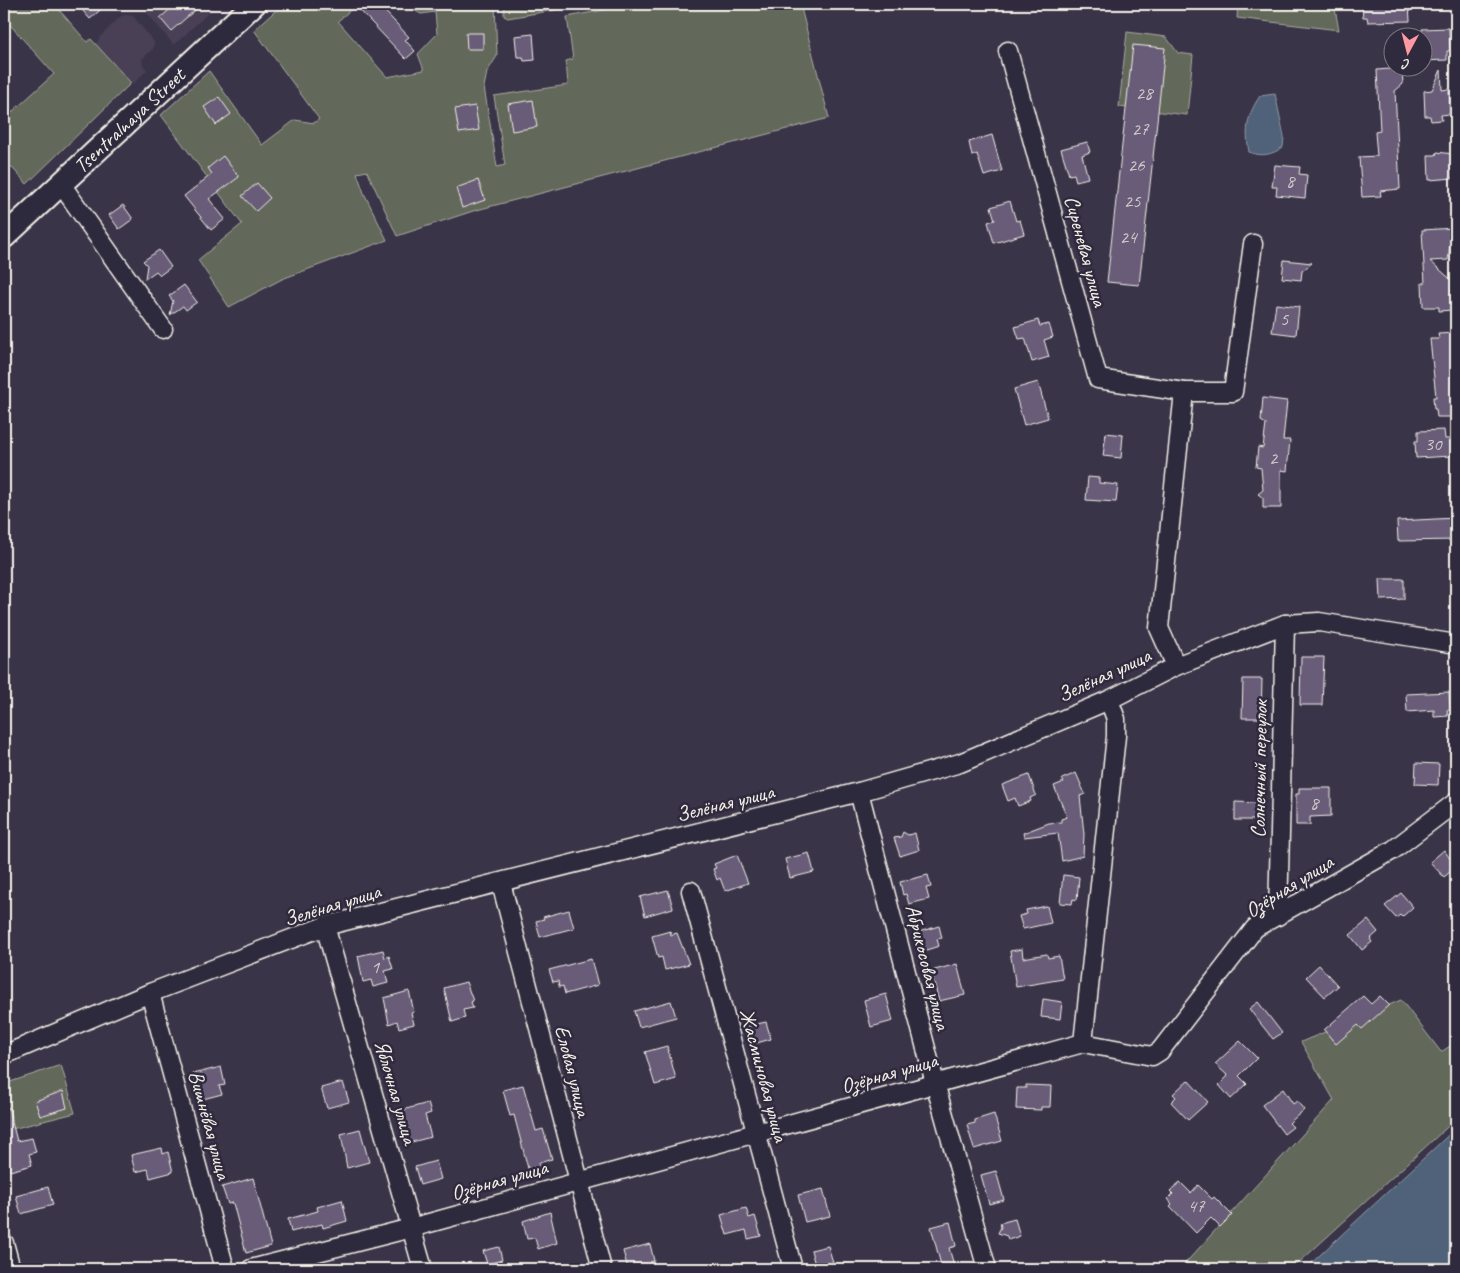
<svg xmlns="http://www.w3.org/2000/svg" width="1460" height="1273" font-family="Caveat,sans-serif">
<rect width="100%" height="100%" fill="#3a3449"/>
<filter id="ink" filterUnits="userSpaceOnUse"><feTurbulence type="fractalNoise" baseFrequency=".02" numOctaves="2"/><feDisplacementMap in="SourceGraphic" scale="10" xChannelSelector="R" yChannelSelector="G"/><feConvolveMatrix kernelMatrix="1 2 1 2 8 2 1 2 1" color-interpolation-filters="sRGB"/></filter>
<g filter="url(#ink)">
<!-- built -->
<g fill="#484057">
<path d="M 153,4 L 218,4 L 174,45 L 145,11 Z"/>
<path d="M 125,15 L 133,16 L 154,42 L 153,49 L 142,59 L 143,65 L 147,70 L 133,84 L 96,45 L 100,37 L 121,16 Z"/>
</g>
<!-- green -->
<g fill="#62685a" stroke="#abaca1">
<path d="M 4,4 L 54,4 L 87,42 L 91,39 L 131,83 L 27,184 L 4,159 L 4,108 L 10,114 L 54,74 L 4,18 Z"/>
<path d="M 283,4 L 357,4 L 338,21 L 387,77 L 424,70 L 418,54 L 437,34 L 435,12 L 421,14 L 410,8 L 396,10 L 391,4 L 495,4 L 497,56 L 487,72 L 484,87 L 497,167 L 505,165 L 494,96 L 568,85 L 566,61 L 573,59 L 567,17 L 624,6 L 624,4 L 800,4 L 829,118 L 473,211 L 397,236 L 367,171 L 357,173 L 364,193 L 387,240 L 282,279 L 229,307 L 198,260 L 242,224 L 161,115 L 209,71 L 262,145 L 295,120 L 314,123 L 319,119 L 254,30 Z"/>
<path d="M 504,4 L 590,4 L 508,18 L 504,16 Z"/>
<path d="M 1238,4 L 1334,4 L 1339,30 L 1237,18 Z"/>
<path d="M 1127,32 L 1166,37 L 1178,53 L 1193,55 L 1187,115 L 1119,107 Z"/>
<path d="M 1401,1000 L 1441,1052 L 1456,1042 L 1456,1119 L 1292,1269 L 1180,1269 L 1334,1100 L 1301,1042 Z"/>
<path d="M 61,1065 L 75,1113 L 4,1131 L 4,1084 Z"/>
</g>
<!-- water -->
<g fill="#4f627a" stroke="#919ba6">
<path d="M 1275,94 L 1284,136 L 1283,147 C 1272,155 1261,157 1249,152 C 1245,130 1247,115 1260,96 Z"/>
<path d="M 1456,1128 L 1456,1269 L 1305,1269 Z"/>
</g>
<!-- building -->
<g fill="#675c79" stroke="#f4f1e8">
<path d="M 77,4 L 107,4 L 90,19 Z"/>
<path d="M 176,4 L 202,4 L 171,31 L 160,18 Z"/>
<path d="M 354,4 L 378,4 L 409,37 L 405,40 L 415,51 L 406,59 Z"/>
<path d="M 1409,4 L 1410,21 L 1368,22 L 1367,17 L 1363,17 L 1362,6 Z"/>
<path d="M 1449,28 L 1450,51 L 1447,51 L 1447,60 L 1422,61 L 1422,29 Z"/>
<path d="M 466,33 L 483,33 L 483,49 L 467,49 Z"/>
<path d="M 533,34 L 535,60 L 524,61 L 523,57 L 517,57 L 515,36 Z"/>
<path d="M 1133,45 L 1165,48 L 1139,285 L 1107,282 Z"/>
<path d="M 1402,68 L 1403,84 L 1395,91 L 1400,189 L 1380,191 L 1381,196 L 1362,197 L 1359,157 L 1377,156 L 1375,132 L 1380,131 L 1377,70 Z"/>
<path d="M 1441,70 L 1442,90 L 1449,89 L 1450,114 L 1441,115 L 1442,120 L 1431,121 L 1430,116 L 1425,116 L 1424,91 L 1432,90 Z"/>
<path d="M 219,97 L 231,114 L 216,125 L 204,107 Z"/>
<path d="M 533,100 L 537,127 L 512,131 L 508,104 Z"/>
<path d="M 475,106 L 479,130 L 459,133 L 455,109 Z"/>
<path d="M 992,135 L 1002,171 L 984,176 L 977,154 L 972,156 L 969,142 Z"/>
<path d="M 1087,142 L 1090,152 L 1082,155 L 1088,178 L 1076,181 L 1074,174 L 1069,175 L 1061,149 Z"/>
<path d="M 1437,152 L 1453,154 L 1454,178 L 1429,180 L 1428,155 L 1436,155 Z"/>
<path d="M 223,156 L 239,177 L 209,199 L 225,219 L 211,230 L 184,196 L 212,174 L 208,168 Z"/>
<path d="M 1275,165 L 1300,167 L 1299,174 L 1307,175 L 1305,198 L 1276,195 L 1277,187 L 1272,187 Z"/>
<path d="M 478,180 L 485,200 L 462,208 L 456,188 Z"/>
<path d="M 257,183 L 270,198 L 256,211 L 242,196 Z"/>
<path d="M 1010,201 L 1016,221 L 1020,220 L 1024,234 L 994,243 L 988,222 L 995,220 L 991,207 Z"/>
<path d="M 123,205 L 133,219 L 119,229 L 109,215 Z"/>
<path d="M 1454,228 L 1455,244 L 1450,245 L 1448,260 L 1430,261 L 1456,284 L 1451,289 L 1452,310 L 1439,311 L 1439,307 L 1423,307 L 1422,283 L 1425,283 L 1422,230 Z"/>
<path d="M 159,250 L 171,267 L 160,275 L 156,271 L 145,279 L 147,265 L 143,261 Z"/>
<path d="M 1284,260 L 1312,263 L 1302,271 L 1301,280 L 1282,278 Z"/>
<path d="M 184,285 L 197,302 L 186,310 L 183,306 L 170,315 L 173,301 L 169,296 Z"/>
<path d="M 1276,304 L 1299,307 L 1296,335 L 1272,332 Z"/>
<path d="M 1038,320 L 1040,326 L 1049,324 L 1053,337 L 1044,340 L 1049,357 L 1032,362 L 1025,338 L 1019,339 L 1015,327 Z"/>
<path d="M 1456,333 L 1456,417 L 1437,417 L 1436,409 L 1434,409 L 1433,397 L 1436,397 L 1430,339 L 1439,339 L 1438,334 Z"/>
<path d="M 1038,382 L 1048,418 L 1024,425 L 1014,389 Z"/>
<path d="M 1263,398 L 1287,401 L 1283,440 L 1290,440 L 1287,471 L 1281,470 L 1281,508 L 1263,508 L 1263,498 L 1258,494 L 1263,490 L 1261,468 L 1256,467 L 1258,447 L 1263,448 L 1266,424 L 1261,421 Z"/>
<path d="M 1444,430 L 1445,439 L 1450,439 L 1452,456 L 1416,458 L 1415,441 L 1418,441 L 1418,431 Z"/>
<path d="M 1106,433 L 1123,435 L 1121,458 L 1103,456 Z"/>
<path d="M 1088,477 L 1099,478 L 1099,483 L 1118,485 L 1116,502 L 1086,500 Z"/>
<path d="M 1456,518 L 1456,540 L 1398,541 L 1397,521 Z"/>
<path d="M 1380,579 L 1404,579 L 1404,599 L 1381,600 Z"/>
<path d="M 1301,657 L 1324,657 L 1322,705 L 1300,705 Z"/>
<path d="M 1243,679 L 1262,679 L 1261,718 L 1242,718 Z"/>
<path d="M 1449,692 L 1450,709 L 1447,710 L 1448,716 L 1434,717 L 1434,710 L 1407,712 L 1406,694 Z"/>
<path d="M 1416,763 L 1439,764 L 1438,785 L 1415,784 Z"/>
<path d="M 1076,773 L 1085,794 L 1080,796 L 1084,834 L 1083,856 L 1062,861 L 1058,833 L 1024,837 L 1023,833 L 1049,823 L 1061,822 L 1061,819 L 1067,817 L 1054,786 L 1064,782 L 1062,779 Z"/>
<path d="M 1029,775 L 1036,795 L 1030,798 L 1031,801 L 1018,806 L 1015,798 L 1008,801 L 1002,785 Z"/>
<path d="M 1299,788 L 1331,788 L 1331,816 L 1310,817 L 1310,825 L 1296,825 L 1296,794 L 1299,794 Z"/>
<path d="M 1235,802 L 1259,803 L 1259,820 L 1235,820 Z"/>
<path d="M 903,832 L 908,835 L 915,833 L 919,850 L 900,856 L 894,838 L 901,837 Z"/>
<path d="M 1444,850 L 1456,867 L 1444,877 L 1430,862 Z"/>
<path d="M 809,853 L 814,872 L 790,878 L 785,859 Z"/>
<path d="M 737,855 L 748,883 L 725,891 L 720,878 L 717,880 L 713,869 L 716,868 L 714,864 Z"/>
<path d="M 928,875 L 931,887 L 926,888 L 929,899 L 909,904 L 906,894 L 903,895 L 900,882 Z"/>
<path d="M 1063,875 L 1079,877 L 1077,900 L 1073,899 L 1072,904 L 1060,903 Z"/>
<path d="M 668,890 L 673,908 L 645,916 L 640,897 Z"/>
<path d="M 1401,893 L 1413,907 L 1402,917 L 1400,915 L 1396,918 L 1385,906 Z"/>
<path d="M 1047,906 L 1051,923 L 1023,929 L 1019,916 L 1027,914 L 1026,910 Z"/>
<path d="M 569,910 L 574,928 L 540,937 L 536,921 L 544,919 L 543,917 Z"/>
<path d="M 1368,920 L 1378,932 L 1370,939 L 1372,942 L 1362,950 L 1350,935 Z"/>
<path d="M 939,926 L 942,938 L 937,939 L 939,946 L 920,952 L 915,933 Z"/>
<path d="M 670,931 L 671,935 L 677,933 L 689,964 L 665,970 L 662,957 L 658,958 L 652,936 Z"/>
<path d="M 1022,949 L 1023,958 L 1047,954 L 1048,958 L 1059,956 L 1063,979 L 1016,987 L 1010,951 Z"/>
<path d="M 383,950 L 385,958 L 389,956 L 393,969 L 385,971 L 388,983 L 373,987 L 371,980 L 363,982 L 358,956 Z"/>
<path d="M 591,959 L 598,985 L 565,994 L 563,986 L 559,987 L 558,981 L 553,982 L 549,970 Z"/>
<path d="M 957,964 L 965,995 L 939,1001 L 931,971 Z"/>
<path d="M 1319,965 L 1338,986 L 1325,997 L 1306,977 Z"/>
<path d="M 466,982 L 473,1001 L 471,1002 L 473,1008 L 463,1010 L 465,1018 L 452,1022 L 444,988 Z"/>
<path d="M 409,991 L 414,1012 L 411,1013 L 414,1024 L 399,1028 L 397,1021 L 389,1024 L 384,998 Z"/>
<path d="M 886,994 L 893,1021 L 871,1027 L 864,1000 Z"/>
<path d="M 1363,996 L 1371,1004 L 1380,996 L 1389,1005 L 1362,1029 L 1358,1025 L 1336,1044 L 1324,1030 Z"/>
<path d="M 1043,999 L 1062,1002 L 1060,1019 L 1041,1017 Z"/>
<path d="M 671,1001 L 676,1017 L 639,1027 L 634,1011 Z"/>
<path d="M 1258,1002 L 1282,1033 L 1273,1039 L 1249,1009 Z"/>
<path d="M 766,1022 L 771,1039 L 753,1044 L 748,1026 Z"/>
<path d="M 1240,1041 L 1257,1058 L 1239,1076 L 1247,1084 L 1231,1099 L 1219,1085 L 1228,1076 L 1215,1064 Z"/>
<path d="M 667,1046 L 676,1079 L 655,1085 L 645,1052 Z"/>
<path d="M 221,1067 L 225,1085 L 219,1086 L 222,1094 L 203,1099 L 201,1091 L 198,1092 L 193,1074 Z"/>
<path d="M 1188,1080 L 1208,1102 L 1188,1120 L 1171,1102 L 1176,1097 L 1173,1094 Z"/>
<path d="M 343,1082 L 349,1102 L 327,1108 L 321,1088 Z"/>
<path d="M 523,1085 L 536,1131 L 543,1129 L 552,1159 L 539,1163 L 542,1172 L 530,1176 L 514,1115 L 510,1116 L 503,1090 Z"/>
<path d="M 1026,1085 L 1051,1086 L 1050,1107 L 1041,1107 L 1041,1110 L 1016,1109 L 1017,1088 L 1026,1088 Z"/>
<path d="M 1283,1089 L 1293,1104 L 1297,1101 L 1304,1110 L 1289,1123 L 1293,1127 L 1284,1134 L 1262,1105 Z"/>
<path d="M 63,1091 L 67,1108 L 40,1116 L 35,1101 Z"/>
<path d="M 428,1103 L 431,1113 L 425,1115 L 431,1137 L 408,1143 L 399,1111 Z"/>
<path d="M 4,1107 L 8,1107 L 17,1141 L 32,1138 L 36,1152 L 29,1154 L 32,1165 L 10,1171 L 4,1143 Z"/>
<path d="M 994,1114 L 1002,1141 L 974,1149 L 967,1125 L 975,1123 L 975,1120 Z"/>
<path d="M 360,1129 L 369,1162 L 347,1168 L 341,1134 Z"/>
<path d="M 162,1148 L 163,1154 L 168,1152 L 173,1172 L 150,1178 L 148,1169 L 135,1172 L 131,1155 Z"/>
<path d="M 436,1161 L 441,1179 L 420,1185 L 415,1167 Z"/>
<path d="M 996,1171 L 1004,1200 L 989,1204 L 981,1175 Z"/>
<path d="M 253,1178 L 271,1246 L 246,1253 L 233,1203 L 228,1204 L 222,1187 Z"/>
<path d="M 1180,1182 L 1191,1193 L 1198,1185 L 1212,1199 L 1214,1197 L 1232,1215 L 1220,1227 L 1211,1218 L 1196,1233 L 1170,1206 L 1172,1204 L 1168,1199 L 1173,1194 L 1170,1191 Z"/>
<path d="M 48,1187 L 53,1205 L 21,1214 L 16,1196 Z"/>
<path d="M 823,1189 L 830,1216 L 805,1222 L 798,1195 Z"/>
<path d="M 342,1200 L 347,1221 L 323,1228 L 322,1224 L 291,1232 L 288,1219 L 318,1211 L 317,1207 Z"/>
<path d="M 746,1208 L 749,1218 L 755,1216 L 761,1236 L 748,1239 L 746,1230 L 727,1235 L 721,1215 Z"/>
<path d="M 550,1212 L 557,1243 L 538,1249 L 535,1238 L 527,1239 L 523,1221 Z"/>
<path d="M 1015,1219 L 1020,1236 L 1008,1240 L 1007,1236 L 998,1233 L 1001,1227 L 1000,1223 Z"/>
<path d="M 950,1222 L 956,1246 L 949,1248 L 955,1269 L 942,1269 L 931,1227 Z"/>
<path d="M 650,1244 L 654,1261 L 650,1262 L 651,1269 L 628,1269 L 623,1251 Z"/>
<path d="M 828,1246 L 835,1269 L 816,1269 L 811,1250 Z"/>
<path d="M 499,1247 L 502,1260 L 487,1264 L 483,1251 Z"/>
</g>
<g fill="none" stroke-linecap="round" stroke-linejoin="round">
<defs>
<g id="minor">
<path d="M 1008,51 L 1098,379 L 1184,392"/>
<path d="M 61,184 L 163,329"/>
<path d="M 1176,666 L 1159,628 L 1184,392 L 1233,392 L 1253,244"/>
<path d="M 859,792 L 935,1083 L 987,1269"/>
<path d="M 501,883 L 602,1269"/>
<path d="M 691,891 L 793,1269"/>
<path d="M 1278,916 L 1285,624"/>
<path d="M 325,926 L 423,1269"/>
<path d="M 150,993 L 225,1269"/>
<path d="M 1083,1043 L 1116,736 L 1116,719 L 1109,700"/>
<path d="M 4,1055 L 150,993 L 325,926 L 859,792 L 960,763 L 1109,700 L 1176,666 L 1285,624 L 1319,622 L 1456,644"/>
<path d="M 4,1243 L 11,1269"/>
<path d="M 251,1269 L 411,1228 L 1083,1043 L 1152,1056 L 1160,1051 L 1255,928 L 1393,850 L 1456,802"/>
</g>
<g id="major">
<path id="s1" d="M 4,237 L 254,4"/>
</g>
</defs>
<!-- minor casing -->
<use href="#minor" stroke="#f4f1e8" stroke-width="21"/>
<!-- major casing -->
<use href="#major" stroke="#f4f1e8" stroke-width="26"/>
<!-- minor -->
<use href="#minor" stroke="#2f2a3d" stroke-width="18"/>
<!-- major -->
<use href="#major" stroke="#2f2a3d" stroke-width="22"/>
</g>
</g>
<g text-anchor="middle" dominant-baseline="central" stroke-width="5" stroke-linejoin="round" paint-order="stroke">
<!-- number labels -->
<g font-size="19" fill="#d1cccc">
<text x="1144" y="93">28</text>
<text x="1140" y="129">27</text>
<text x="1136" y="165">26</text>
<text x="1290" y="181">8</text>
<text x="1132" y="201">25</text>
<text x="1128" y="237">24</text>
<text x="1284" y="319">5</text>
<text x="1433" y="444">30</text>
<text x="1273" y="458">2</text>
<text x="1314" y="803">8</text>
<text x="375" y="967">1</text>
<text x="1196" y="1206">47</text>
</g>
<!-- street labels -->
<g font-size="21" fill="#f4f1e8" stroke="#2f2a3d">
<text stroke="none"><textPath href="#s1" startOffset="171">Tsentralnaya Street</textPath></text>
<text transform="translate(1086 251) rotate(75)">Сиреневая улица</text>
<text transform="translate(1104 675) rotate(-25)">Зелёная улица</text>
<text transform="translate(1259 769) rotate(-89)">Солнечный переулок</text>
<text transform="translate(725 803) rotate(-14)">Зелёная улица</text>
<text transform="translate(1289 886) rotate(-32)">Озёрная улица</text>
<text transform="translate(332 905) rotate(-17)">Зелёная улица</text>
<text transform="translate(928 967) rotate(76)">Абрикосовая улица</text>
<text transform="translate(573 1071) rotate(76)">Еловая улица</text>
<text transform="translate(889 1073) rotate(-16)">Озёрная улица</text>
<text transform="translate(764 1075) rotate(75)">Жасминовая улица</text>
<text transform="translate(396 1092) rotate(74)">Яблочная улица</text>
<text transform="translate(210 1125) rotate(75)">Вишнёвая улица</text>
<text transform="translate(499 1180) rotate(-16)">Озёрная улица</text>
</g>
</g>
<!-- margin -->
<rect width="1460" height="1273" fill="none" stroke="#2f2a3d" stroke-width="20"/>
<rect x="10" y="10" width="1440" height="1253" fill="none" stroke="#f4f1e8" stroke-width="2" filter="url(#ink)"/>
<!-- north arrow -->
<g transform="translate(1408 52) rotate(187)"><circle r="24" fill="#2f2a3d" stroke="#7e7a81"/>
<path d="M0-4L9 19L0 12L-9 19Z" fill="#ff9aa2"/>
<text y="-8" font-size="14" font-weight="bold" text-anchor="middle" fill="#f4f1e8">С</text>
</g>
</svg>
